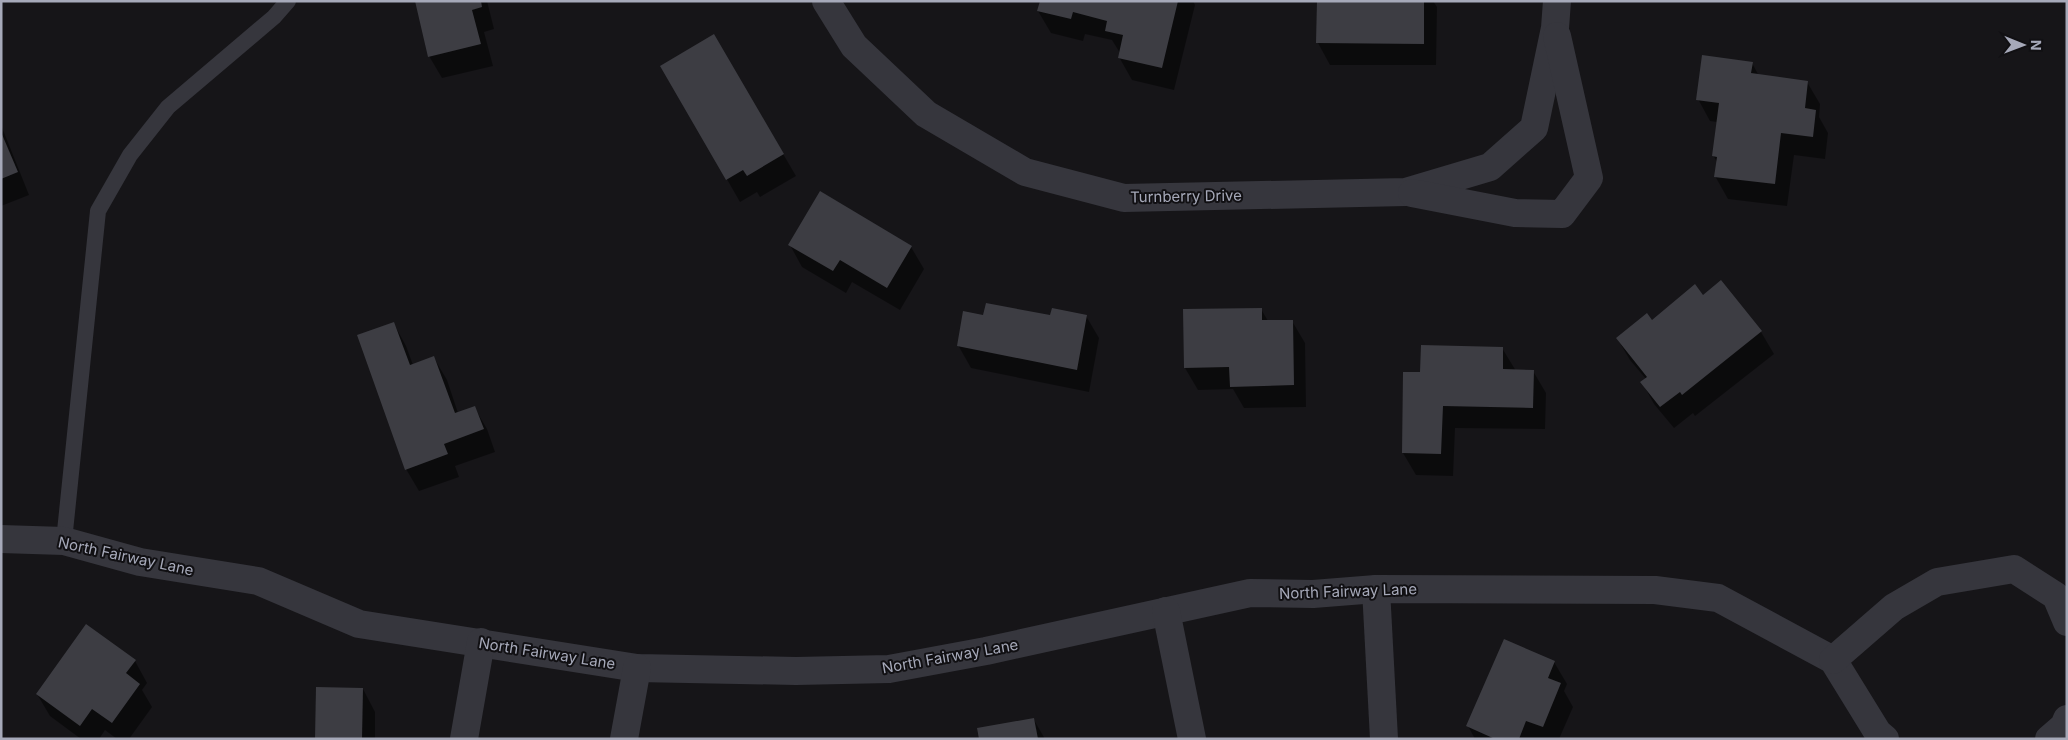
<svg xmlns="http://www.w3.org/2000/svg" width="2068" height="740" font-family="Inter,sans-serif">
<rect width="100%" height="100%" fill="#161518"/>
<!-- shadow -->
<g fill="#0007">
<path d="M 416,1 L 487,1 L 494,29 L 484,32 L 493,66 L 442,78 L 429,56 Z"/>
<path d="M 1040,1 L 1193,1 L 1195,5 L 1174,90 L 1132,80 L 1119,57 L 1120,53 L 1112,40 L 1085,34 L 1083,41 L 1051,33 L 1038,11 Z"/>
<path d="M 1318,1 L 1433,1 L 1437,7 L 1436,65 L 1330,65 L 1318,43 Z"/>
<path d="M 714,36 L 796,176 L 760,197 L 757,192 L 740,202 L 662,66 Z"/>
<path d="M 1752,63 L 1759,76 L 1807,82 L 1820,104 L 1819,117 L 1828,133 L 1825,159 L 1794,155 L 1787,206 L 1728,199 L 1715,176 L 1717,162 L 1713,155 L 1717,122 L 1710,121 L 1698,99 Z"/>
<path d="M 1,125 L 29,195 L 1,206 Z"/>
<path d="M 790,245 L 911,247 L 924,269 L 900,310 L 852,282 L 846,293 L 802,267 Z"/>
<path d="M 1703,296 L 1761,332 L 1774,354 L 1695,416 L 1693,413 L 1674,428 L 1654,404 L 1642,382 L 1646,379 L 1630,360 L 1617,338 Z"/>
<path d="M 1261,309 L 1268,321 L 1292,321 L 1305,343 L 1306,407 L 1244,408 L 1233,389 L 1198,390 L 1185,368 Z"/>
<path d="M 984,316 L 1086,316 L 1099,338 L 1089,392 L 971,368 L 958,345 Z"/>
<path d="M 394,324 L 406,346 L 413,365 L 434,358 L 447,380 L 458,413 L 474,407 L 487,429 L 495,452 L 455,466 L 459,477 L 419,491 L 406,469 Z"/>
<path d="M 1502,348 L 1516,371 L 1533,371 L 1546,393 L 1545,429 L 1455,428 L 1453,476 L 1416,475 L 1403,453 L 1422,374 Z"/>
<path d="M 135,661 L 147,683 L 142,690 L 152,707 L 129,739 L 117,739 L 105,730 L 99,739 L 81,739 L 50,716 L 37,694 Z"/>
<path d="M 1554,662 L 1567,684 L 1564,691 L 1573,707 L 1559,739 L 1475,739 L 1468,726 Z"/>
<path d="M 363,689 L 375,712 L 375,739 L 316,739 Z"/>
<path d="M 1034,720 L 1045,739 L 980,739 Z"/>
</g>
<!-- building -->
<g fill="#3d3d43">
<path d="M 415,1 L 481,1 L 482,7 L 472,10 L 481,44 L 428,57 Z"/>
<path d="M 1040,1 L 1178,1 L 1162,68 L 1118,58 L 1123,35 L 1105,31 L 1107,21 L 1073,12 L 1071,19 L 1037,11 Z"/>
<path d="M 1317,1 L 1424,1 L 1424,44 L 1316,43 Z"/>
<path d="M 714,34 L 784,154 L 747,176 L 743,170 L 726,180 L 660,66 Z"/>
<path d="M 1702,55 L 1753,62 L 1751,73 L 1808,81 L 1805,108 L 1816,110 L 1813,137 L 1781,133 L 1775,184 L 1714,177 L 1717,157 L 1712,156 L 1719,103 L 1696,100 Z"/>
<path d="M 1,132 L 18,172 L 1,179 Z"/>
<path d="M 820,191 L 912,246 L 887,288 L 840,260 L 833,271 L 788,245 Z"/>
<path d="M 1721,280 L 1762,331 L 1682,395 L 1680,392 L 1660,407 L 1640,382 L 1647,377 L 1616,338 L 1647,313 L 1652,320 L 1695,284 L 1703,295 Z"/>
<path d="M 986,303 L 1050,315 L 1052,308 L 1087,315 L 1077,370 L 957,346 L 963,311 L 983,315 Z"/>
<path d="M 1262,308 L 1262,320 L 1293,320 L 1294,385 L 1230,387 L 1229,367 L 1184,368 L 1183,309 Z"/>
<path d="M 394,322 L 410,365 L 434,356 L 455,413 L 475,406 L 484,429 L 444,444 L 448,454 L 405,470 L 357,335 Z"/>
<path d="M 1421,345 L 1503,347 L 1503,369 L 1534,370 L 1533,408 L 1443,406 L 1441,454 L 1402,453 L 1403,372 L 1420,372 Z"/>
<path d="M 86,624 L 136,660 L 126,673 L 140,684 L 112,723 L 92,709 L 80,726 L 36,694 Z"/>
<path d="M 1504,639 L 1555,661 L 1548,678 L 1561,683 L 1543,727 L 1526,721 L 1519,739 L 1495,739 L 1466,726 Z"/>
<path d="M 316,687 L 363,688 L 362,739 L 315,739 Z"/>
<path d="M 1034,718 L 1038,739 L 979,739 L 977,728 Z"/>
</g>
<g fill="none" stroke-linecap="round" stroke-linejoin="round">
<!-- service -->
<path stroke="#36363d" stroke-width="16" d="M 64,541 L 98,211 L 130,155 L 168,107 L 274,17 L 288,1"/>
<!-- minor -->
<g stroke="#36363d" stroke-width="28">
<path d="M 826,1 L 854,46 L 926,114 L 1025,172 L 1124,198 L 1406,192 L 1490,167 L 1534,128 L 1555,28 L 1557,1"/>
<path d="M 1412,193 L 1515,213 L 1562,214 L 1589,178 L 1557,36"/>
<path d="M 1,539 L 64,541 L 140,562 L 258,581 L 359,624 L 637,668 L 796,671 L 889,669 L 986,651 L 1250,593 L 1313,594 L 1376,589 L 1655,590 L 1718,598 L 1833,660 L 1878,733 L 1885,739"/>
<path d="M 1376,589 L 1384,739"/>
<path d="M 1166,611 L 1192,739"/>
<path d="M 1833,660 L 1894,607 L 1937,582 L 2014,569 L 2056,596 L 2067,622"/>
<path d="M 464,739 L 481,642"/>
<path d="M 624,739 L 637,668"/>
<path d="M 2049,739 L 2064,726 L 2067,719"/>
</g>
</g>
<g text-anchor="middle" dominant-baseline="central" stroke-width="4" stroke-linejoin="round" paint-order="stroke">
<!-- street labels -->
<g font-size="15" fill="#a6a9b9" stroke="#111013">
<text transform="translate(1186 196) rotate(-1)">Turnberry Drive</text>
<text transform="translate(126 556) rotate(12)">North Fairway Lane</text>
<text transform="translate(1348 591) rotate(-2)">North Fairway Lane</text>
<text transform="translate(547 653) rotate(9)">North Fairway Lane</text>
<text transform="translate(950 656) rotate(-10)">North Fairway Lane</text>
</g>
</g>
<!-- border -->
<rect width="2068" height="740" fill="none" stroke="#a6a9b9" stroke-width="5"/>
<!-- north arrow -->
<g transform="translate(2023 45) rotate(91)" stroke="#111013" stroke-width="4" paint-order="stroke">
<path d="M0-4L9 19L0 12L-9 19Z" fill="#a6a9b9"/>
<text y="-8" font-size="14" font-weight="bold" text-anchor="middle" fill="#a6a9b9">N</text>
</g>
</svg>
